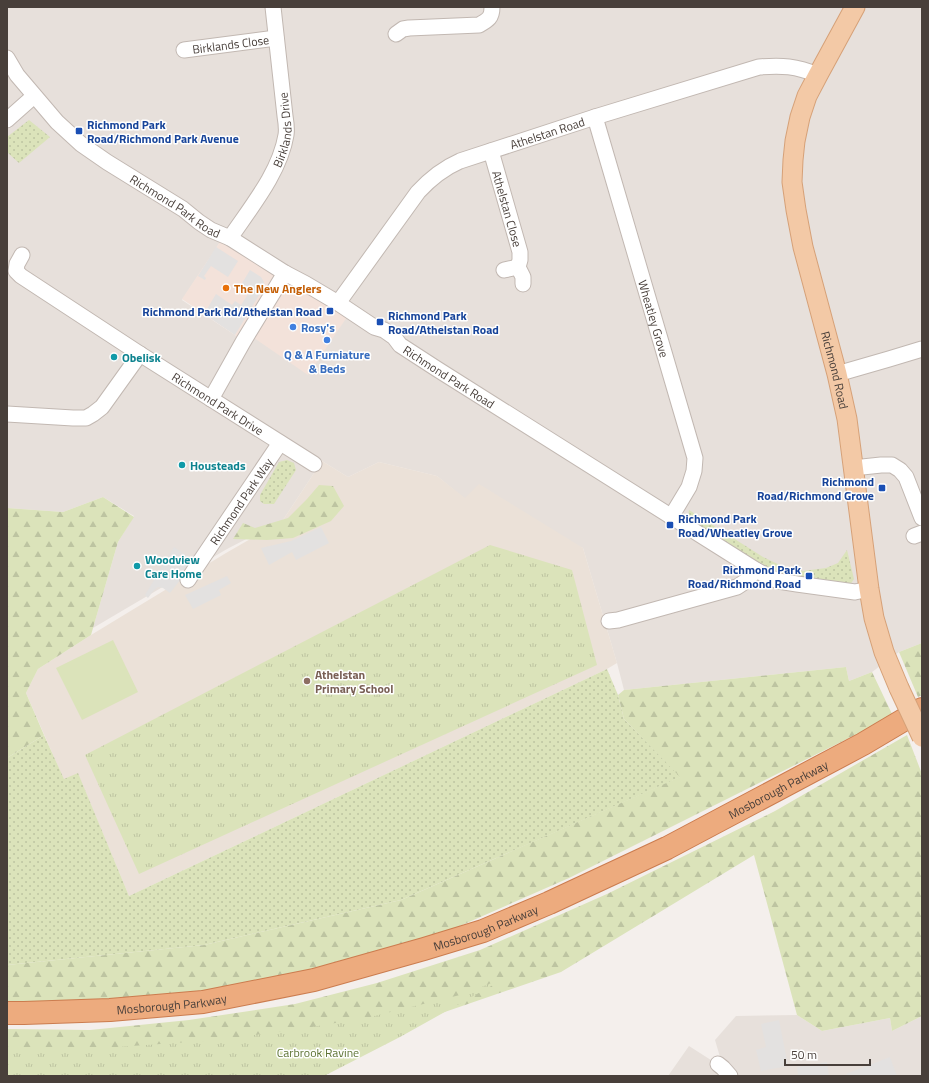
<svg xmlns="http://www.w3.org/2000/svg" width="929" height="1083" font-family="'Titillium Web',sans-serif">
<defs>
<pattern id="grass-dots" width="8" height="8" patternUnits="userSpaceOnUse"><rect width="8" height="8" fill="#dbe3ba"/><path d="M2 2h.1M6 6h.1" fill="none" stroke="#bdc4a1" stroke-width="1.8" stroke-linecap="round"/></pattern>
<pattern id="forest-firs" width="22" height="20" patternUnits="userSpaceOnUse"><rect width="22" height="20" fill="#dbe3ba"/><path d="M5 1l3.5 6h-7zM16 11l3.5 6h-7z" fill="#bdc4a1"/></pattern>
<pattern id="park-tufts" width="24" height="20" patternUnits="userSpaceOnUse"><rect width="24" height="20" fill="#dbe3ba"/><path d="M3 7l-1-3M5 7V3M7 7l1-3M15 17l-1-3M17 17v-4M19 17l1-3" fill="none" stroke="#bdc4a1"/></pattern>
</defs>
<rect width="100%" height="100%" fill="#f4efec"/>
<!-- residential -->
<g fill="#e7e0db" fill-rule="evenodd">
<path d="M 7,7 L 922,7 L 922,643 L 899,652 L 872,672 L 849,681 L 846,667 L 624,690 L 617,663 L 583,548 L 465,499 L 437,476 L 379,462 L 348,477 L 322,461 L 283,520 L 227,549 L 93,628 L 118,542 L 134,516 L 103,497 L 63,512 L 7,508 ZM 224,236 L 243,342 L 235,335 L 182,300 Z"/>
<path d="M 797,1015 L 822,1031 L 890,1018 L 892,1031 L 922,1016 L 922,1076 L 668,1076 L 689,1046 L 714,1062 L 720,1057 L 715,1040 L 736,1016 Z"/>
</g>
<!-- commercial -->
<path fill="#f3e2da" d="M 224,236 L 351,311 L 308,375 L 248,334 L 243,342 L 235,335 L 182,299 Z"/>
<!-- education -->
<path fill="#ebe1d8" d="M 322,461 L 348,477 L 379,462 L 437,476 L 465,498 L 479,484 L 583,548 L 617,663 L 607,669 L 129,896 L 78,774 L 64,780 L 26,693 L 38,669 L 91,635 L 226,553 L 283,520 Z"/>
<!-- grass -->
<g fill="url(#grass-dots)">
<path d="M 29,120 L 50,137 L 19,163 L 7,152 L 7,137 Z"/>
<path d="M 287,460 L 294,463 L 296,470 L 274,504 L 264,504 L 260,501 L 260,495 L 279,462 Z"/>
<path d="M 689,510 L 763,557 L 782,566 L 803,571 L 826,568 L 838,563 L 847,550 L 854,579 L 850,585 L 780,577 L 758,566 L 688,518 Z"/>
<path d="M 607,669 L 618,695 L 624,719 L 681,777 L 401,900 L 204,945 L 7,965 L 7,758 L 44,735 L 64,779 L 78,773 L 129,896 Z"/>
</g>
<!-- forest -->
<g fill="url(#forest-firs)">
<path d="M 319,485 L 333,486 L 344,506 L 331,521 L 293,538 L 267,540 L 233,539 L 243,523 L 255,528 L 288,518 L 307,499 Z"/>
<path d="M 103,497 L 134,517 L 118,542 L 91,635 L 38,669 L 26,693 L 44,735 L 7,758 L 7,508 L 63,512 Z"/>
<path d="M 922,643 L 922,695 L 918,697 L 899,652 Z"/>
<path d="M 846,667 L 849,681 L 872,672 L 893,716 L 569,878 L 437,936 L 323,968 L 207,992 L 112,1000 L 7,1003 L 7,965 L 204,945 L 401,900 L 680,777 L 624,719 L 618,695 L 624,690 Z"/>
<path d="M 907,735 L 922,774 L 922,1016 L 892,1031 L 890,1018 L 822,1031 L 797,1015 L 754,855 L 561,972 L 375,1036 L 7,1069 L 7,1029 L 90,1030 L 189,1020 L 295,1004 L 377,983 L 480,950 L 607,894 L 775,811 Z"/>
</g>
<!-- park -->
<g fill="url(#park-tufts)">
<path d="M 490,545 L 572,570 L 597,665 L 139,874 L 85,755 Z"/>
<path d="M 511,975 L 400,1037 L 324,1076 L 7,1076 L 7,1048 L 58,1051 L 219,1040 L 312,1027 L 370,1017 L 464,994 Z"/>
</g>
<!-- pitch -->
<path fill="#dbe3ba" d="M 113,640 L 138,692 L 82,720 L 56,668 Z"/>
<!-- parking -->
<g fill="#e3e1e0">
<path d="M 216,247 L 238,261 L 228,277 L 211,266 L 204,276 L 206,278 L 205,280 L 198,276 Z"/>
<path d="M 250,270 L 261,277 L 264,282 L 264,287 L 235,335 L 204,314 L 216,294 L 232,305 L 235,301 L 241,305 L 250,291 L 241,285 Z"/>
<path d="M 321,527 L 329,543 L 296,560 L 292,552 L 269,565 L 261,548 L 291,541 Z"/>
<path d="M 174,547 L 195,561 L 170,593 L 163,588 L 158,587 L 154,590 L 148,598 L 145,595 Z"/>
<path d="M 227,576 L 231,583 L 219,590 L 221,595 L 193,609 L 185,595 Z"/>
<path d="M 779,1020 L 788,1066 L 761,1071 L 756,1050 L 766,1047 L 761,1024 Z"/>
<path d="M 890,1057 L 897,1076 L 847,1076 L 846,1074 Z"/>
<path d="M 827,1062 L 829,1076 L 798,1076 L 797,1067 Z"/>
</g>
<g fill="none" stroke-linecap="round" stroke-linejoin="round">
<defs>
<g id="minor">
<path d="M 396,34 L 403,29 L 409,28 L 479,25 C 488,20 492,18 492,7"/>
<path id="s1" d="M 184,50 L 276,38"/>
<path id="s2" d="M 7,58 L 17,75 L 57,122 L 81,144 L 107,162 L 183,209 L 199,222 L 211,230 L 230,238 L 285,273 L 306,284 L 338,303 L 374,327 L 384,330 L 394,337 L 400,345 L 437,369 L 756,570 L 767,576 L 778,581 L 797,584 L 855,592 L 869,589"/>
<path id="s3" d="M 595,117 L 695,458 L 694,471 L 689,487 L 671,517"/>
<path d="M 7,120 L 34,96"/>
<path id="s4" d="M 491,151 L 520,252 L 520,260 L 518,267"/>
<path id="s5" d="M 230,238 C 251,207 280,172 286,135 C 287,129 286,122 285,116 L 273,7"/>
<path id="s6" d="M 22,255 L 17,264 L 16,271 L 21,276 L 140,354 L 314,464"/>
<path d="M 504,270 L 518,267 L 523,277 L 523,284"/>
<path id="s7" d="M 338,303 L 418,192 C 431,178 444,168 460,161 L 595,117 L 759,67 C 782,65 796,66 818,75"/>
<path d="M 837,374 L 889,359 L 922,349"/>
<path d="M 211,399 L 243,342 L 285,273"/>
<path d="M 7,414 L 73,418 L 86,418 L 93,414 L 102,407 L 140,354"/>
<path d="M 853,468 L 881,465 L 892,465 L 900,470 L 906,477 L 922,518"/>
<path d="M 914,536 L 922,533"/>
<path id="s8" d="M 188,580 L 195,569 L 280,443"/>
<path d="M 609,621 L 618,620 L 737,587 L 746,581 L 756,570"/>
<path d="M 718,1064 L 723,1068 L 730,1076"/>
</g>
<g id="major">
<path id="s9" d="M 855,7 L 818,75 L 807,96 L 800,117 L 795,141 L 793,160 L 792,182 L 796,210 L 803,247 L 837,374 L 847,419 L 869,589 L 874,618 L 884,652 L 899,688"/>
</g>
<g id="highway">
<path id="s10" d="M 7,1013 L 24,1013 L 110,1010 L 203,1002 L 314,980 L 424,949 L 483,931 L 549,903 L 667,848 L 863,744 L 922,709"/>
</g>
</defs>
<!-- minor casing -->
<use href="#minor" stroke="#c2b8b2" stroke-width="17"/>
<!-- major casing -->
<use href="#major" stroke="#d6a178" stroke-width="21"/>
<!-- highway casing -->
<use href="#highway" stroke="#cb7c4f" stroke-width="24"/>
<!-- minor -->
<use href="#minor" stroke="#fff" stroke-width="15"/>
<!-- major -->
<use href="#major" stroke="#f3c9a6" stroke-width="19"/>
<!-- highway -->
<use href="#highway" stroke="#edab7e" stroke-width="22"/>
<defs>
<path id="major-bridge" d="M 899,688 L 922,737"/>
</defs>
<!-- major-bridge casing -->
<use href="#major-bridge" stroke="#d6a178" stroke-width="21" stroke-linecap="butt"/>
<!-- major-bridge -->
<use href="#major-bridge" stroke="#f3c9a6" stroke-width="19"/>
</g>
<!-- markers -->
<g fill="#1a4fb4" stroke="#fff" stroke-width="1.5">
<rect x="75" y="127" width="8" height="8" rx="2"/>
<rect x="326" y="307" width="8" height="8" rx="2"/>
<rect x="376" y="318" width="8" height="8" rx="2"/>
<rect x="878" y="484" width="8" height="8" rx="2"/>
<rect x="666" y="521" width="8" height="8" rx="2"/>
<rect x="805" y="572" width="8" height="8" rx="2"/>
</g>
<circle fill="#e8710a" stroke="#fff" stroke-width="1.5" cx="226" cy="288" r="4"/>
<g fill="#3f7fe0" stroke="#fff" stroke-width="1.5">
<circle cx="293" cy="327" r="4"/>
<circle cx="327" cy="340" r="4"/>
</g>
<g fill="#0f9aa8" stroke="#fff" stroke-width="1.5">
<circle cx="114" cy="357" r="4"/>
<circle cx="182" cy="465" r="4"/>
<circle cx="137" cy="566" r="4"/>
</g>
<circle fill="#8d6e63" stroke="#fff" stroke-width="1.5" cx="307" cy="681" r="4"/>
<g text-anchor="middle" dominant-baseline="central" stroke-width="3" stroke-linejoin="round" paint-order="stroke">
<!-- street labels -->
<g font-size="12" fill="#483f3a" stroke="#fff">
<text stroke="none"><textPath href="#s1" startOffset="47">Birklands Close</textPath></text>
<text stroke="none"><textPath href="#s5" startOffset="123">Birklands Drive</textPath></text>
<text stroke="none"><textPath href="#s7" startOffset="281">Athelstan Road</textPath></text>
<text stroke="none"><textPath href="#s2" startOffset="227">Richmond Park Road</textPath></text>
<text stroke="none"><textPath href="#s4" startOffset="60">Athelstan Close</textPath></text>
<text stroke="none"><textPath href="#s3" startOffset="210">Wheatley Grove</textPath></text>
<text stroke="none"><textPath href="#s9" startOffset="382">Richmond Road</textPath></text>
<text stroke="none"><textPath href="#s2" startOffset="551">Richmond Park Road</textPath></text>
<text stroke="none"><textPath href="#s6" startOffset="259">Richmond Park Drive</textPath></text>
<text stroke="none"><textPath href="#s8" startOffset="95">Richmond Park Way</textPath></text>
<text stroke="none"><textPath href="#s10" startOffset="813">Mosborough Parkway</textPath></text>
<text stroke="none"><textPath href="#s10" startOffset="489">Mosborough Parkway</textPath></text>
<text stroke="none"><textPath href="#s10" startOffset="165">Mosborough Parkway</textPath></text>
</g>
<!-- transit labels -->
<g font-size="12" font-weight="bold" fill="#164399" stroke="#fff" text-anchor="start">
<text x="87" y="124">Richmond Park<tspan x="87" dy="14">Road/Richmond Park Avenue</tspan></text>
<text x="322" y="311" text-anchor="end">Richmond Park Rd/Athelstan Road</text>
<text x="388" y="315">Richmond Park<tspan x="388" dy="14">Road/Athelstan Road</tspan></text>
<text x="874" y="481" text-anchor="end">Richmond<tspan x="874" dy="14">Road/Richmond Grove</tspan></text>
<text x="678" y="518">Richmond Park<tspan x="678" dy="14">Road/Wheatley Grove</tspan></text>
<text x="801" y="569" text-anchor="end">Richmond Park<tspan x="801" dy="14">Road/Richmond Road</tspan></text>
</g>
<!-- food labels -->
<g font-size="12" font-weight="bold" fill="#c56008" stroke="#fff" text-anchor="start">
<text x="234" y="288">The New Anglers</text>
</g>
<!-- shop labels -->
<g font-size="12" font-weight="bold" fill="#366cbe" stroke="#fff" text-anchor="start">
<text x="301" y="327">Rosy's</text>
<text x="327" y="354" text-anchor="middle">Q &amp; A Furniature<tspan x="327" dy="14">&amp; Beds</tspan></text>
</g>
<!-- culture labels -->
<g font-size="12" font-weight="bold" fill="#0d838f" stroke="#fff" text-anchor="start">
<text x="122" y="357">Obelisk</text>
<text x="190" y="465">Housteads</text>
<text x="145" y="559">Woodview<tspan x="145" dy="14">Care Home</tspan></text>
</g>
<!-- education labels -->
<g font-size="12" font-weight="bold" fill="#785e54" stroke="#fff" text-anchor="start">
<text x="315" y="674">Athelstan<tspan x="315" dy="14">Primary School</tspan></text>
</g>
<!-- park labels -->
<g font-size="12" fill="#5d7334" stroke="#fff">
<text x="318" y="1052">Carbrook Ravine</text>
</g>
</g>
<!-- border -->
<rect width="929" height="1083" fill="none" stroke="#483f3a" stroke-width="16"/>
<!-- scale -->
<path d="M785 1059v6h85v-6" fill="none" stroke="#483f3a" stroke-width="2"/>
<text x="791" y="1059" font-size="12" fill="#483f3a" stroke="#ffffff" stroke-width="3" paint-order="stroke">50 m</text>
</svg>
